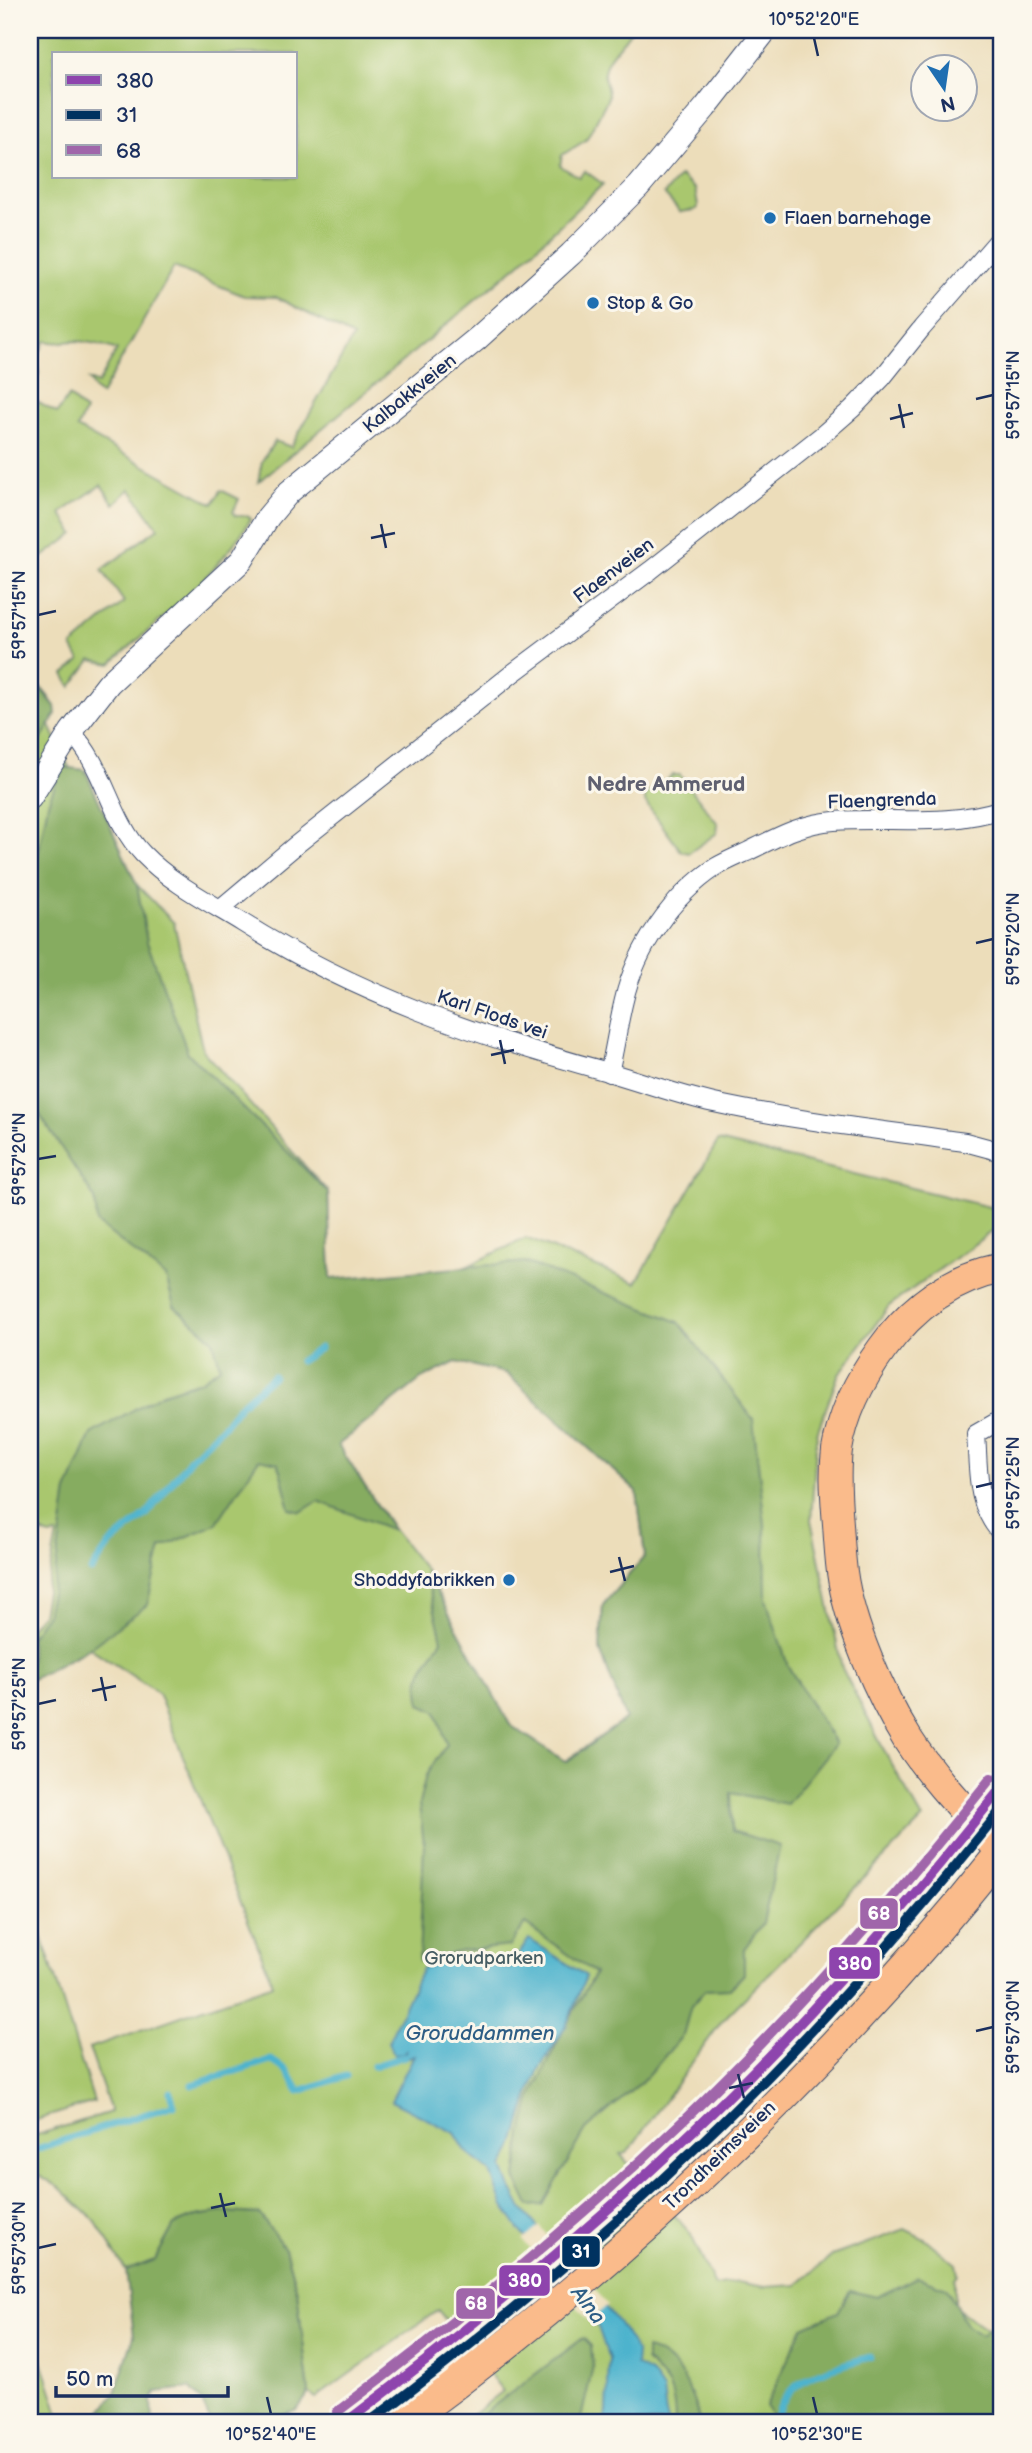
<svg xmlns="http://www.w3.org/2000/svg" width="1032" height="2453" font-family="'Balsamiq Sans',sans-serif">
<rect width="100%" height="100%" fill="#fbf7ec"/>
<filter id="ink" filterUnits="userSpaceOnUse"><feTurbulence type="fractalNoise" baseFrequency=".0143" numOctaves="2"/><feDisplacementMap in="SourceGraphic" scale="14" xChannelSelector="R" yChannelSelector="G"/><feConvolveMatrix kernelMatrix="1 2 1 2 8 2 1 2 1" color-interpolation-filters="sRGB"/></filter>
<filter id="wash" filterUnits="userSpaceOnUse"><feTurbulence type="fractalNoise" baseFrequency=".00686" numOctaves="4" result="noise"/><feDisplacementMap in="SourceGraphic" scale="28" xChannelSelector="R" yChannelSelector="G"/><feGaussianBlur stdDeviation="1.57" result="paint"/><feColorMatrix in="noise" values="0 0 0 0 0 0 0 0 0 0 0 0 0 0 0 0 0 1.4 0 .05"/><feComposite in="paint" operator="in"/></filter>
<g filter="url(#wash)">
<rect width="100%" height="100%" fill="#ecddba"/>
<!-- green -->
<g fill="#a9c76e" stroke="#627b66" stroke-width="2" fill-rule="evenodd">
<path d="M 30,30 L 631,30 C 623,44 606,55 604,73 C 603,83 611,89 607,100 L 586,140 L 562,155 L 560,166 L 579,177 L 585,171 L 603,184 L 520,263 L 258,482 L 262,461 L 275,441 L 291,447 L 353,337 L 276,297 L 244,296 L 174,267 L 101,395 L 95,391 L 89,380 L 98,384 L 117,350 C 103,345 88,341 73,341 C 62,342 56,344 45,341 L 37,358 L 39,373 L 30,390 ZM 296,54 L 296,177 L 54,177 L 54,54 Z"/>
<path d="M 680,176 L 695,189 L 698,206 L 695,210 L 680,212 L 664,194 Z"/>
<path d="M 69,396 L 85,411 L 77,428 L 213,504 L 221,490 L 239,499 L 233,512 L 236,516 L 248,516 L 251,519 C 217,576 159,620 111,664 L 91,660 L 71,687 L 64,674 L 80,661 L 72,646 L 124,602 L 102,570 L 158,528 L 130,489 L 114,504 L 101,485 L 61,513 L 74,534 L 30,566 L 30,398 L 57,413 Z"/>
<path d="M 30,676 C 46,695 61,701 50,726 L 68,765 L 137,885 L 174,923 L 203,1051 L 328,1192 L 331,1279 L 434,1281 L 447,1366 L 421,1379 L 338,1445 L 393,1529 L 425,1570 L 510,1725 L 565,1761 L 626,1719 L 600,1650 L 603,1605 L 645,1556 L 637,1492 L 506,1373 L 456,1362 L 447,1276 L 526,1238 L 636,1283 L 718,1141 L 1002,1210 L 1002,1224 L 889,1306 L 838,1376 L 817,1433 L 811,1520 L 842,1668 L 888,1758 L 923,1819 L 722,2021 L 627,2153 L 620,2154 L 690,2233 L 715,2286 L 737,2282 L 765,2287 L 797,2285 L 832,2256 L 905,2229 L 925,2239 L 956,2264 L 958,2275 L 955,2278 L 955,2307 L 1002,2340 L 1002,2385 L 992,2423 L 462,2423 L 503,2391 L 438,2310 L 316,2398 L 309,2393 L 297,2291 L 285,2249 L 259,2214 L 223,2212 L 196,2216 L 174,2225 L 155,2260 L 126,2271 L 95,2221 L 59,2187 L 30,2171 L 30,2137 L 111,2112 L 89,2048 L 273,1984 L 158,1693 L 90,1648 L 30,1680 L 30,1627 L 42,1614 L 57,1535 L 50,1536 L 30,1528 Z"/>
<path d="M 673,775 L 680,775 L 718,824 L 717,833 L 689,853 L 681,851 L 645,802 L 645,795 Z"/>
<path d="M 30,1898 L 94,2102 L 30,2122 Z"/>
<path d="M 30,2324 L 62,2423 L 30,2423 Z"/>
</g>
<!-- forest -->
<g fill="#86ac61" stroke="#506e60" stroke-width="2">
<path d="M 30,676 L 55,706 L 56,714 L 30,759 Z"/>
<path d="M 62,767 L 85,770 L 137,885 L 147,942 L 188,1053 L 328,1192 L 331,1279 L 525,1262 L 679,1322 L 753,1419 L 765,1524 L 766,1599 L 788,1666 L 835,1744 L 787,1804 L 731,1793 L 732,1831 L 780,1846 L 763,1923 L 744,1949 L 744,1974 L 730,1989 L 705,1990 L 691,2006 L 683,2035 L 645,2079 L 586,2130 L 543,2205 L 529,2206 L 516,2178 L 522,2133 L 530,2100 L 564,2028 L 595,1973 L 525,1924 L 510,1946 L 463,1951 L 419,1961 L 424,1844 L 419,1804 L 426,1775 L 447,1744 L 436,1711 L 421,1704 C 414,1674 426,1664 442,1640 L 425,1570 L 510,1725 L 566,1762 L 626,1719 L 600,1650 L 603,1605 L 645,1556 L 637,1492 L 506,1373 L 456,1362 L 421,1379 L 338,1445 L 393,1530 L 318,1501 L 301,1512 L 290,1509 L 278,1463 L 259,1459 L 216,1524 L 161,1548 L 147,1605 L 90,1648 L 30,1680 L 30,1637 L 46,1615 L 54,1580 L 67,1491 L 91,1434 L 163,1393 L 200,1381 L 220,1367 L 213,1340 L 174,1306 L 166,1277 L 97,1223 L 95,1199 L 30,1100 L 30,959 L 36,864 L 48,803 Z"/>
<path d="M 223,2212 L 259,2214 L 285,2249 L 297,2291 L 309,2393 L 297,2410 L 264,2423 L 211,2423 L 201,2400 L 190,2388 L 157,2392 L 152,2400 L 153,2423 L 93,2423 L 115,2393 L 134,2336 L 126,2271 L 155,2260 L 174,2225 L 197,2216 Z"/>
<path d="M 917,2277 L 947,2288 L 967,2326 L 981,2335 L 1002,2317 L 1002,2371 L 989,2423 L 777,2423 L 766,2406 L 803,2327 L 838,2312 L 850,2291 L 877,2297 Z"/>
<path d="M 583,2338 L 591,2346 L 593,2366 L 580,2423 L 480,2423 L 479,2417 Z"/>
<path d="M 646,2349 C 680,2356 692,2392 700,2423 L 675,2423 C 675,2390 670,2384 646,2361 Z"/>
</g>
<!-- water -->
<path fill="#4eb3cd" stroke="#347196" stroke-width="2" d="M 529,1939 L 586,1976 L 566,2026 L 539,2069 L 528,2097 L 513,2148 L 503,2167 L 510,2186 L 522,2209 L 618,2322 L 637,2352 L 636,2365 L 652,2374 L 663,2390 L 667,2423 L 603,2423 L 607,2412 L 609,2359 L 598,2327 L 519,2229 L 503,2205 L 491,2172 L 466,2151 L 455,2133 L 391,2101 L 414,2055 L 406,2058 L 406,2050 L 402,2054 L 394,2055 L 388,2042 L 422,1968 L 467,1958 L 510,1968 Z"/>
<!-- pier -->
<path fill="#ecddba" d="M 540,2226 L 608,2305 L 589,2321 L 523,2240 Z"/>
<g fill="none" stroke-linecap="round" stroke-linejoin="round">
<!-- stream -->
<g stroke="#4eb3cd" stroke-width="7">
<path d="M 300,1361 L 320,1348"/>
<path d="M 91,1571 L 110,1544 L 147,1514 L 191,1458 L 225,1424 L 239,1406 L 273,1376"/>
<path d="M 374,2066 L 405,2056"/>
<path d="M 192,2085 L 271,2060 L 287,2071 L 299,2091 L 346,2076"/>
<path d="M 30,2151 L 174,2105 L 170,2092"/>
<path d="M 769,2423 L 777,2420 C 782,2376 836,2367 870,2357"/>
</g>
</g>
</g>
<g filter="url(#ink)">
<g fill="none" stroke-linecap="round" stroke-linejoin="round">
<defs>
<g id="minor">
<path d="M 71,732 C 105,766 110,820 143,854 C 171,883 209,902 243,923 C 356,994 479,1037 608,1072 C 643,1082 678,1095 714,1103 C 797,1121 881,1130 965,1142 L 1002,1152"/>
<path d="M 220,909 L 296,845 L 513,673 L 651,570 L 821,436 L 852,409 L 882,378 L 922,328 L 1002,236"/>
<path d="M 609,1073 C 615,1048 618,1024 624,1000 C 636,948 672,896 716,867 C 726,861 738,856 749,851 C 777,837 803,823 834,821 C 891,817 947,827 1002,809"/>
<path d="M 1002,1419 L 976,1434 C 979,1472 975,1505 1002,1534"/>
</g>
<path id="tertiary" d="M 30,798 L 71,732 L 109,683 L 242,560 L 268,517 L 289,492 L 478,338 L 571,254 L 639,186 L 705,108 L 766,30"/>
<g id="trunk">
<path d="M 1002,1268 C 951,1278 912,1307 882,1349 C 860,1379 843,1413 837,1450 C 834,1474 836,1500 838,1524 C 839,1540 840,1556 842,1572 C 849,1624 880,1695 908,1740 C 932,1777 963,1809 993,1842 L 1002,1848"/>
<path d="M 345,2423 C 566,2264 759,2076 936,1869"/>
<path d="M 403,2423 C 626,2261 830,2067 1002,1851"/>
</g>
</defs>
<!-- minor casing -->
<use href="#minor" stroke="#3a496c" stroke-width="20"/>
<!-- tertiary casing -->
<use href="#tertiary" stroke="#3a496c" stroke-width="25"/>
<!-- trunk casing -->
<use href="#trunk" stroke="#3a496c" stroke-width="32"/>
<!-- minor -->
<use href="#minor" stroke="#fff" stroke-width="18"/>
<!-- tertiary -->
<use href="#tertiary" stroke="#fff" stroke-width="23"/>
<!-- trunk -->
<use href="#trunk" stroke="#fabb8b" stroke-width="30"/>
<defs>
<path id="trunk-bridge" d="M 936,1869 L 1002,1787"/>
</defs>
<!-- trunk-bridge casing -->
<use href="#trunk-bridge" stroke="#3a496c" stroke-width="32" stroke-linecap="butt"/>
<!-- trunk-bridge -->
<use href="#trunk-bridge" stroke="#fabb8b" stroke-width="30"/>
<defs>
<path id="bus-1" d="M 345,2423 C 467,2331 584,2235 694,2130 C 806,2024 906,1907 1002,1787"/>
<path id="bus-2" d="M 368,2423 C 486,2335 598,2241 704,2140 C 812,2037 909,1925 1002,1809"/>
<path id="bus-3" d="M 337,2412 C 458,2321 574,2225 684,2120 C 795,2014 895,1898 991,1778"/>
</defs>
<!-- bus-1 casing -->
<use href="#bus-1" stroke="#fbf7ec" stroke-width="16"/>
<!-- bus-2 casing -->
<use href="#bus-2" stroke="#fbf7ec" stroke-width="16"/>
<!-- bus-3 casing -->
<use href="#bus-3" stroke="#fbf7ec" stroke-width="16"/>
<!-- bus-1 -->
<use href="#bus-1" stroke="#8e44ad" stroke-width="10"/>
<!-- bus-2 -->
<use href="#bus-2" stroke="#003260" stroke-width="10"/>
<!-- bus-3 -->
<use href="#bus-3" stroke="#a066aa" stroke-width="10"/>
</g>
</g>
<!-- ticks -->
<path fill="none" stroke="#1b2f5e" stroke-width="2.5" d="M 814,38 L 818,56M 976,399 L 993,395M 899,404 L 904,428M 890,419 L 913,413M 381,524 L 386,548M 371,538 L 395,533M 38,615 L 56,611M 976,943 L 993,939M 500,1040 L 505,1064M 491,1055 L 514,1050M 38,1159 L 56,1156M 976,1487 L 993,1483M 619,1557 L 625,1581M 610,1572 L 634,1566M 101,1677 L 106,1701M 92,1691 L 116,1686M 38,1704 L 56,1700M 976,2031 L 993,2027M 738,2074 L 744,2098M 729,2088 L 753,2083M 220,2193 L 226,2217M 211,2208 L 235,2203M 38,2248 L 56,2244M 267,2397 L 271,2414M 813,2397 L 817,2414"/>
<!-- markers -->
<g fill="#1f6fb2" stroke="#fbf7ec" stroke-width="2.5">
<circle cx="770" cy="218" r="7"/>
<circle cx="593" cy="303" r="7"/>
<circle cx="509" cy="1580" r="7"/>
</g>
<g text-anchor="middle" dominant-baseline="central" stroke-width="6" stroke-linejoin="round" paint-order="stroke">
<!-- poi labels -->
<g font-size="19" fill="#1b2f5e" stroke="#fbf7ec" text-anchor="start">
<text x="784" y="218">Flaen barnehage</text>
<text x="607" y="303">Stop &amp; Go</text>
<text x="495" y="1580" text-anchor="end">Shoddyfabrikken</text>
</g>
<!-- street labels -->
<g font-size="19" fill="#1b2f5e" stroke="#fbf7ec">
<text transform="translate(410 394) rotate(-39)">Kalbakkveien</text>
<text transform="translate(614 571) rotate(-37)">Flaenveien</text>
<text transform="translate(882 801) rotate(-2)">Flaengrenda</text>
<text transform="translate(492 1015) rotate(19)">Karl Flods vei</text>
<text transform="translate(720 2156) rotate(-44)">Trondheimsveien</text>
</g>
<!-- park labels -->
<g font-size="19" fill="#465d63" stroke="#fbf7ec">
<text x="484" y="1958">Grorudparken</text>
</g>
<!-- neighbourhood labels -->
<g font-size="21" font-weight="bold" fill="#5f6070" stroke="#fbf7ec">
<text x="666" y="784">Nedre Ammerud</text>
</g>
<!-- water labels -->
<g font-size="21" font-style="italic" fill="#2d5d85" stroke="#fbf7ec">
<text x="480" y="2033">Groruddammen</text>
<text transform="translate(588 2305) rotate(53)">Alna</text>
</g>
</g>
<g stroke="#fbf7ec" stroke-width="2.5">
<rect x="859" y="1897" width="40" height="33" rx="7" fill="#a066aa"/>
<rect x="828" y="1946" width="53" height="34" rx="7" fill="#8e44ad"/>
<rect x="561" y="2235" width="40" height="33" rx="7" fill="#003260"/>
<rect x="498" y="2264" width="53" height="33" rx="7" fill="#8e44ad"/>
<rect x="455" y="2287" width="41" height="33" rx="7" fill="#a066aa"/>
</g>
<g font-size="19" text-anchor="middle" font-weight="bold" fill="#fff">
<text x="879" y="1920">68</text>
<text x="855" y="1970">380</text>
<text x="581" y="2258">31</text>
<text x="525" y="2287">380</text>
<text x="476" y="2310">68</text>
</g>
<!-- margin -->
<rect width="1032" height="2453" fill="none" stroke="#fbf7ec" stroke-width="77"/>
<!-- legend -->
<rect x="52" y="52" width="245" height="126" fill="#fbf7ec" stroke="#a1a7b3" stroke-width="2"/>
<rect x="66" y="75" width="35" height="10" fill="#8e44ad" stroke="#a1a7b3" stroke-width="2"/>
<text x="116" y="88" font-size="21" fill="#1b2f5e">380</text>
<rect x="66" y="110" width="35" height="10" fill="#003260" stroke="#a1a7b3" stroke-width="2"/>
<text x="116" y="122" font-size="21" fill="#1b2f5e">31</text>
<rect x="66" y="145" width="35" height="10" fill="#a066aa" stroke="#a1a7b3" stroke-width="2"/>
<text x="116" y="158" font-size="21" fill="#1b2f5e">68</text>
<!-- north arrow -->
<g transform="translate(944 88) rotate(167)"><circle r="33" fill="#fbf7ec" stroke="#a1a7b3" stroke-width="2"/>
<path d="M0-5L12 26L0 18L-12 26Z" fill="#1f6fb2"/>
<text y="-10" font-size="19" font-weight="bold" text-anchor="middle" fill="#1b2f5e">N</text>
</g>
<!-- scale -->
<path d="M56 2386v10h172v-10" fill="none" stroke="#1b2f5e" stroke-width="3.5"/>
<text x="66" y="2386" font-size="21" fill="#1b2f5e" stroke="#fbf7ec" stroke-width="5" paint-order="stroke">50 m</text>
<rect x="38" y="38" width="955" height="2376" fill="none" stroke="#1b2f5e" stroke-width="2.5"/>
<g font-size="18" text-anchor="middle" fill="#1b2f5e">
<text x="814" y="25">10°52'20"E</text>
<text transform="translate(1013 395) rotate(-90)" y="6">59°57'15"N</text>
<text transform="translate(19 615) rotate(-90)" y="6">59°57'15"N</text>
<text transform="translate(1013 939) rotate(-90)" y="6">59°57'20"N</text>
<text transform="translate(19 1159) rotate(-90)" y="6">59°57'20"N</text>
<text transform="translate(1013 1483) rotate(-90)" y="6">59°57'25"N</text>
<text transform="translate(19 1704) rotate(-90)" y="6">59°57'25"N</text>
<text transform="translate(1013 2027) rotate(-90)" y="6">59°57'30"N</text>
<text transform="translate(19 2248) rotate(-90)" y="6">59°57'30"N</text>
<text x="271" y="2440">10°52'40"E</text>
<text x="817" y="2440">10°52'30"E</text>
</g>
</svg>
